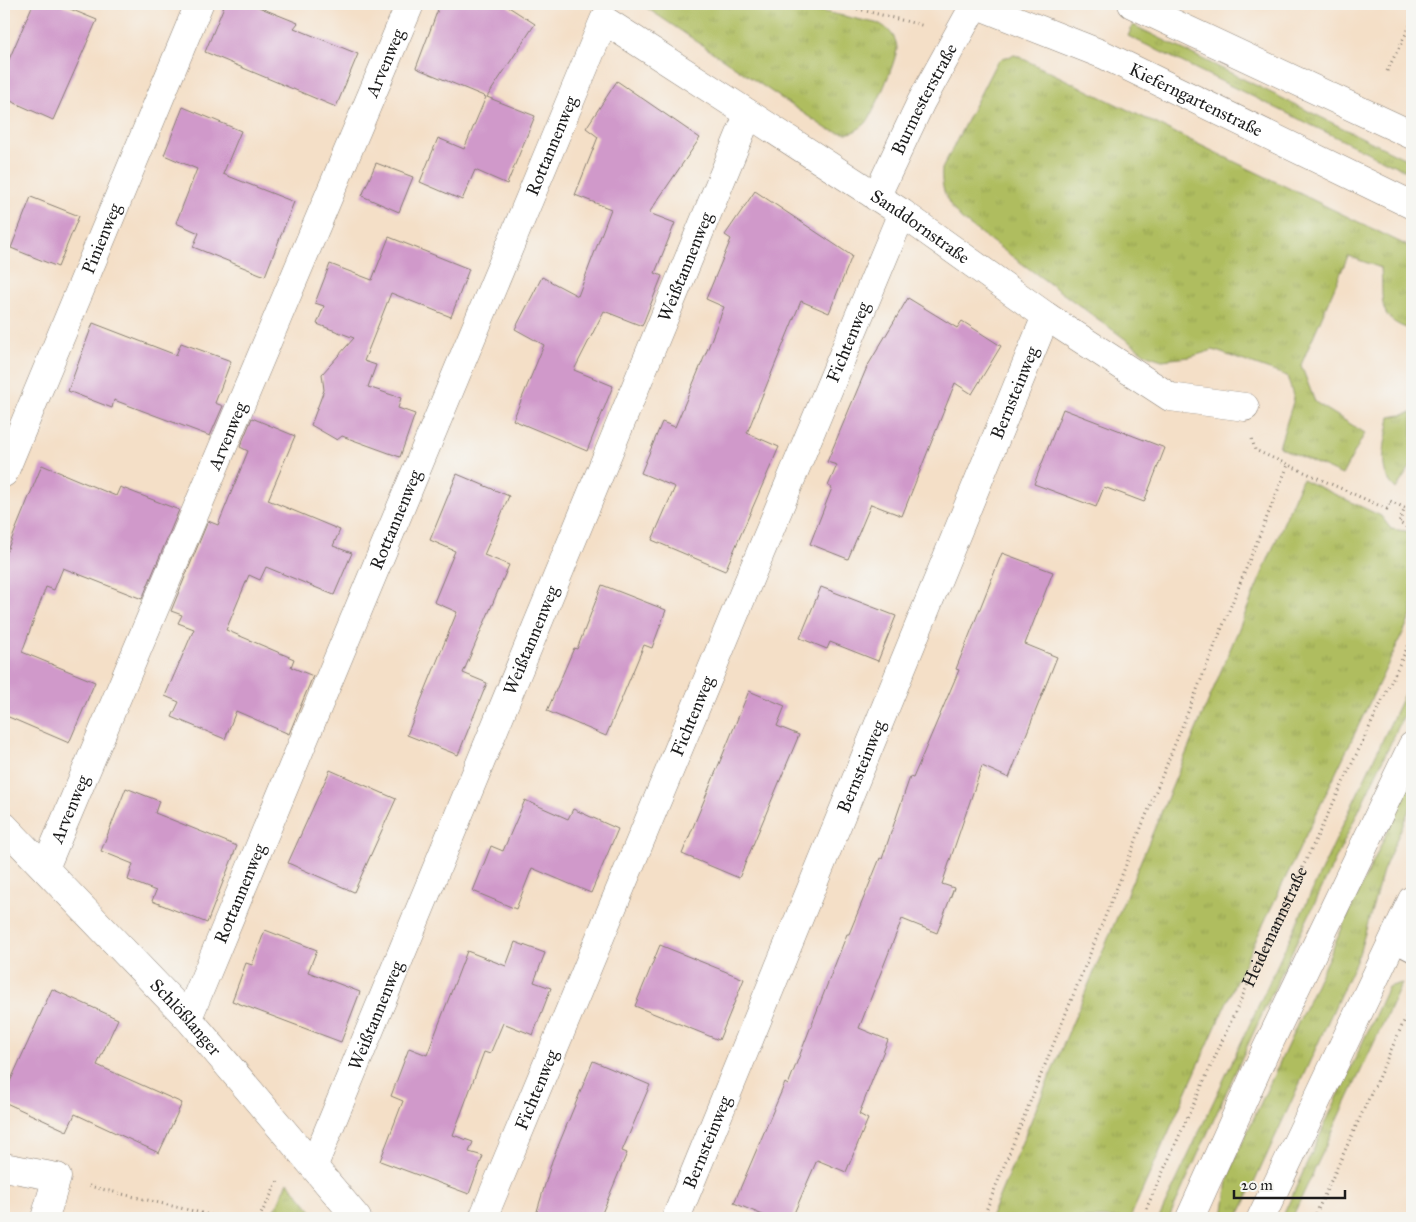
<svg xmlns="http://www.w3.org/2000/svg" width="1416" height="1222" font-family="'IM FELL Great Primer',serif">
<defs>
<pattern id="grass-tufts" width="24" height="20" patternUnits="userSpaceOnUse" patternTransform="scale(1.25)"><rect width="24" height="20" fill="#afbd5f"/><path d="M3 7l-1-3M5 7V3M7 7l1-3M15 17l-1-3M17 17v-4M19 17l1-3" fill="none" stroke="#96a252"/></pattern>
</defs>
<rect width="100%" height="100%" fill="#f6f6f2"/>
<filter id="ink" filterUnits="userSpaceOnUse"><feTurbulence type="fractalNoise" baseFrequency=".02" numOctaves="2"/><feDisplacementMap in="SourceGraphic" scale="10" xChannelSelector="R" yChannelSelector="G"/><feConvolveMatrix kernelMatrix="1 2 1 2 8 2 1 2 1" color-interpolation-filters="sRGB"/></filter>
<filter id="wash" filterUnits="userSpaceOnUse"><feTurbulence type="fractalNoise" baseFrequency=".0096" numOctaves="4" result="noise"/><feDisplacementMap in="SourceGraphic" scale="20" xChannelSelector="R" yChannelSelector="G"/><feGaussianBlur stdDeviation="1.12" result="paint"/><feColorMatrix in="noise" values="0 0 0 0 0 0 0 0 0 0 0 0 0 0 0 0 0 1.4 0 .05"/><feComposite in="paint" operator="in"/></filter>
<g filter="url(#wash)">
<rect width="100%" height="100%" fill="#f4dfc7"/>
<!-- grass -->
<g fill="url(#grass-tufts)" stroke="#666c3e">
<path d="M 641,4 L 788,4 L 880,24 C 890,30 896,37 897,48 C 897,59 873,115 866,123 C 863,126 857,130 853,132 C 845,135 835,131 827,129 Z"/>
<path d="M 1133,25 L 1412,162 L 1412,174 L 1128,36 Z"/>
<path d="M 1015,55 L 1412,248 L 1412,330 C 1375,319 1384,301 1381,268 L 1348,256 L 1301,365 L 1315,402 L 1365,433 L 1342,475 L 1279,447 L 1294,399 L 1287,376 L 1213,350 L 1190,357 L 1162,360 L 1147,355 L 961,219 C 948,204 940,190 942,169 L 995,65 L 1002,58 Z"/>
<path d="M 1412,413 L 1412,464 L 1396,489 C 1375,470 1386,443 1390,417 Z"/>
<path d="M 1302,479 L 1381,516 L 1391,529 L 1412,532 L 1412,614 L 1238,977 L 1130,1218 L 990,1218 Z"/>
<path d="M 1412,677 L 1412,698 L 1249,1042 L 1169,1218 L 1159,1218 Z"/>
<path d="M 1412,778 L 1412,803 L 1383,871 L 1359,954 L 1238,1218 L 1223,1218 L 1228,1180 L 1238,1152 Z"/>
<path d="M 1402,983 L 1292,1218 L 1282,1218 L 1388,987 Z"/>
<path d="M 288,1182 L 318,1218 L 271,1218 Z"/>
</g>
<g id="blocks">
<!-- building -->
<g fill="#d099ca">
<path d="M 33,4 L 58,4 L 97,20 L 53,120 L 4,98 L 4,71 Z"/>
<path d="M 225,4 L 251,4 L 298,23 L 294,28 L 358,54 L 336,107 L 205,52 Z"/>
<path d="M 440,4 L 504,4 L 535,24 L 487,97 L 535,116 L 507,184 L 475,170 L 462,200 L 420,182 L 438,138 L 464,149 L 486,97 L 416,68 Z"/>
<path d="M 617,81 L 700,138 L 649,213 L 675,223 L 655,273 L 662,276 L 642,326 L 604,311 L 574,370 L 613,386 L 587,451 L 513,420 L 544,345 L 515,329 L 542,277 L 578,296 L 611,209 L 575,195 L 598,137 L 586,128 Z"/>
<path d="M 183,107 L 241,131 L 223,174 L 294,202 L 265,276 L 193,247 L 199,233 L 176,223 L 197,169 L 164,155 Z"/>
<path d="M 376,163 L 413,177 L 399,212 L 362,196 Z"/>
<path d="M 755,191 L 852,256 L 829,313 L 801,301 L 747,433 L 779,447 L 725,571 L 652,540 L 675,487 L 641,473 L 662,422 L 675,427 L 708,348 L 724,307 L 706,299 L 731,239 L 725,235 Z"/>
<path d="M 31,197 L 79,216 L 58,267 L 11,248 Z"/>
<path d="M 389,237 L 469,269 L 451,317 L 391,293 L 364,361 L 376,365 L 368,387 L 401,398 L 398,408 L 415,414 L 400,457 L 342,436 L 337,440 L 311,425 L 324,390 L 322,374 L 354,338 L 317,324 L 324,306 L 315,303 L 330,264 L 372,280 Z"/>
<path d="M 908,298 L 957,328 L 962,321 L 1001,346 L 972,394 L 955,383 L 902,516 L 871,504 L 848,559 L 810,544 L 832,488 L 828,486 L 837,465 L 827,462 L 867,367 Z"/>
<path d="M 93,323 L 176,355 L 181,343 L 231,361 L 215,403 L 223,406 L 210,436 L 114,400 L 112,408 L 68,391 Z"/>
<path d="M 1063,409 L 1165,448 L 1144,502 L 1104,487 L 1096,507 L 1034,484 Z"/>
<path d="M 252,418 L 295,436 L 268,500 L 340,530 L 333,546 L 352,553 L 334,595 L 266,567 L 260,580 L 249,575 L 226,630 L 294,659 L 291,667 L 313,676 L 289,734 L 236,711 L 225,739 L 172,717 L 179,702 L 165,696 L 194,629 L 178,623 L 182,615 L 171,611 L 208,521 L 218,525 L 248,451 L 240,447 Z"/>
<path d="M 42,465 L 116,496 L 120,487 L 179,510 L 142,599 L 63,568 L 54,590 L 46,587 L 22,652 L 95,682 L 69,743 L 4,715 L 4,558 Z"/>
<path d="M 457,474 L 509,496 L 484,555 L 509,565 L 463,673 L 487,683 L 458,755 L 407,735 L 457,612 L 434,602 L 455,551 L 430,540 Z"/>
<path d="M 1002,553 L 1053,572 L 1025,644 L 1057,657 L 1009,778 L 982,766 L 942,884 L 954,888 L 937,933 L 902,919 L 859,1028 L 888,1040 L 859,1114 L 868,1119 L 846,1172 L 817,1160 L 792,1218 L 770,1218 L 734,1203 L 785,1083 L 788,1085 L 847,934 L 849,934 L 880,858 L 882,859 L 910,777 L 913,778 L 959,670 L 956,669 Z"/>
<path d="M 602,585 L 666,610 L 652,648 L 644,645 L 606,736 L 547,711 L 574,648 L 577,649 Z"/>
<path d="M 821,587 L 896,616 L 878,661 L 830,642 L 827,649 L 800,638 Z"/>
<path d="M 749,691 L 785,706 L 777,726 L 799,735 L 739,878 L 682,854 Z"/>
<path d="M 330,770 L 396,799 L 354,892 L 288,863 Z"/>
<path d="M 126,788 L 159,801 L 155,813 L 237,846 L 207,923 L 152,901 L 156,891 L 128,880 L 133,864 L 101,851 Z"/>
<path d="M 525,800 L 568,819 L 573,809 L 618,829 L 591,893 L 532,868 L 516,909 L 473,891 L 491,846 L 503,851 Z"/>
<path d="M 265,930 L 317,950 L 308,972 L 360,992 L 341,1042 L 232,1001 L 246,963 L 252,965 Z"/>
<path d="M 515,942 L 545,953 L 534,982 L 551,988 L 533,1035 L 503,1023 L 490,1054 L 484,1052 L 453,1135 L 473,1142 L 469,1152 L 483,1156 L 469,1194 L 380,1161 L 403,1101 L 391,1096 L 409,1048 L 427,1055 L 467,951 L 506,966 Z"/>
<path d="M 660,945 L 744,979 L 719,1040 L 635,1006 Z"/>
<path d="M 52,989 L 118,1019 L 97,1065 L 182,1103 L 159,1153 L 75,1114 L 67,1131 L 4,1102 L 4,1095 Z"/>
<path d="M 593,1061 L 650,1085 L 622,1151 L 627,1153 L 600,1218 L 535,1218 L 552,1161 Z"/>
</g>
</g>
</g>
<g filter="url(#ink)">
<use href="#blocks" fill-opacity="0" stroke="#887e72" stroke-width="1"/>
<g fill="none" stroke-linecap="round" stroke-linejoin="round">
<defs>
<path id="lane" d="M 1391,943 L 1412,954"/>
<g id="street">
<path id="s2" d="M 975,4 L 1104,55 L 1412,205"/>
<path d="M 1132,4 L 1412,135"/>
<path id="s3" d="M 876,197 L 921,102 L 975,4"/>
<path id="s4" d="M 4,473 L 199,4"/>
<path id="s5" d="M 4,826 L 188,1018 L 357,1218"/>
<path id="s6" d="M 45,868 L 410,4"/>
<path id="s7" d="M 188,1018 L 604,20 L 902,213 L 1046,316 L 1170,397 L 1245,407"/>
<path id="s8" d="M 314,1165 L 748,115"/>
<path d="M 4,1167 L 57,1177 L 45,1218"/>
<path id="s9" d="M 483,1218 L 902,213"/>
<path id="s10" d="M 676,1218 L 1046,316"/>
</g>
<g id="secondary">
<path d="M 1190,1218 L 1265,1052 L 1412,746"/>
<path d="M 1261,1218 L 1412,900"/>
</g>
</defs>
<!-- lane casing -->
<use href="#lane" stroke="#887e72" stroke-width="17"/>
<!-- street casing -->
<use href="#street" stroke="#887e72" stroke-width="29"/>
<!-- secondary casing -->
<use href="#secondary" stroke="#887e72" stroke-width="29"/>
<!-- path -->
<g stroke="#887e72" stroke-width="3" stroke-dasharray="1 4" stroke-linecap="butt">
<path d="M 838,4 L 925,26"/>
<path d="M 1387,71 L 1412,22"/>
<path d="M 1252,439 L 1255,450 L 1387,509 L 1390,501 L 1405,508 L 1399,523 L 1412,529"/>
<path d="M 89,1186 L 222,1218"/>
<path d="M 259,1218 L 279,1179"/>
<path d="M 983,1218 L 1288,465"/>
<path id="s1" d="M 1142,1218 L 1266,944 L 1412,638"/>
<path d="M 1314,1218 L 1412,1004"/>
</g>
<!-- lane -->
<use href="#lane" stroke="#fff" stroke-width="15"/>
<!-- street -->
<use href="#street" stroke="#fff" stroke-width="28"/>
<!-- secondary -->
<use href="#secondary" stroke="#fff" stroke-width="28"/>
</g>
</g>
<g text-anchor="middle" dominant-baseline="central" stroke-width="4" stroke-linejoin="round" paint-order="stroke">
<!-- street labels -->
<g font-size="18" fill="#1c1c1c" stroke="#f6f6f2">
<text stroke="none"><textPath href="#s6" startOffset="874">Arvenweg</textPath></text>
<text stroke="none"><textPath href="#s3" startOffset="109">Burmesterstraße</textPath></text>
<text stroke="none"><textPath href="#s2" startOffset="241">Kieferngartenstraße</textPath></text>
<text stroke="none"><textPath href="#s7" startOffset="945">Rottannenweg</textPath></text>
<text stroke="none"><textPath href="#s7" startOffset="1459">Sanddornstraße</textPath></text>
<text stroke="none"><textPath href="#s4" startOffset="254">Pinienweg</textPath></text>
<text stroke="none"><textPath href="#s8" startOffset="972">Weißtannenweg</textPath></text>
<text stroke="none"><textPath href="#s9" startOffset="949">Fichtenweg</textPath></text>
<text stroke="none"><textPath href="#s10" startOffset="892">Bernsteinweg</textPath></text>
<text stroke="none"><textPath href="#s6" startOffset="469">Arvenweg</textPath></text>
<text stroke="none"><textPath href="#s7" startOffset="540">Rottannenweg</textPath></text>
<text stroke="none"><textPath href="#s8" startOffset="568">Weißtannenweg</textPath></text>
<text stroke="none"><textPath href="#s9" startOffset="544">Fichtenweg</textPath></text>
<text stroke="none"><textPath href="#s10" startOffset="488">Bernsteinweg</textPath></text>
<text stroke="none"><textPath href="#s6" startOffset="64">Arvenweg</textPath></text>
<text stroke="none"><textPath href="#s7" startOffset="135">Rottannenweg</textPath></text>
<text stroke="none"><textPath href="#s1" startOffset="320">Heidemannstraße</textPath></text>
<text stroke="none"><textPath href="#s8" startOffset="162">Weißtannenweg</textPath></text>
<text stroke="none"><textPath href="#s5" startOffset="264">Schlößlanger</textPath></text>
<text stroke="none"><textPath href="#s9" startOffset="139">Fichtenweg</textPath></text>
<text stroke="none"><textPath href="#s10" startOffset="82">Bernsteinweg</textPath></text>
</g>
</g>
<!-- margin -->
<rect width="1416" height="1222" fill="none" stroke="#f6f6f2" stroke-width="20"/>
<!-- scale -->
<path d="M1234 1190v8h111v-8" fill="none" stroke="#1c1c1c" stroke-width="2.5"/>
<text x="1241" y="1190" font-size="15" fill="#1c1c1c" stroke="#f6f6f2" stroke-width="4" paint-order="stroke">20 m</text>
</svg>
